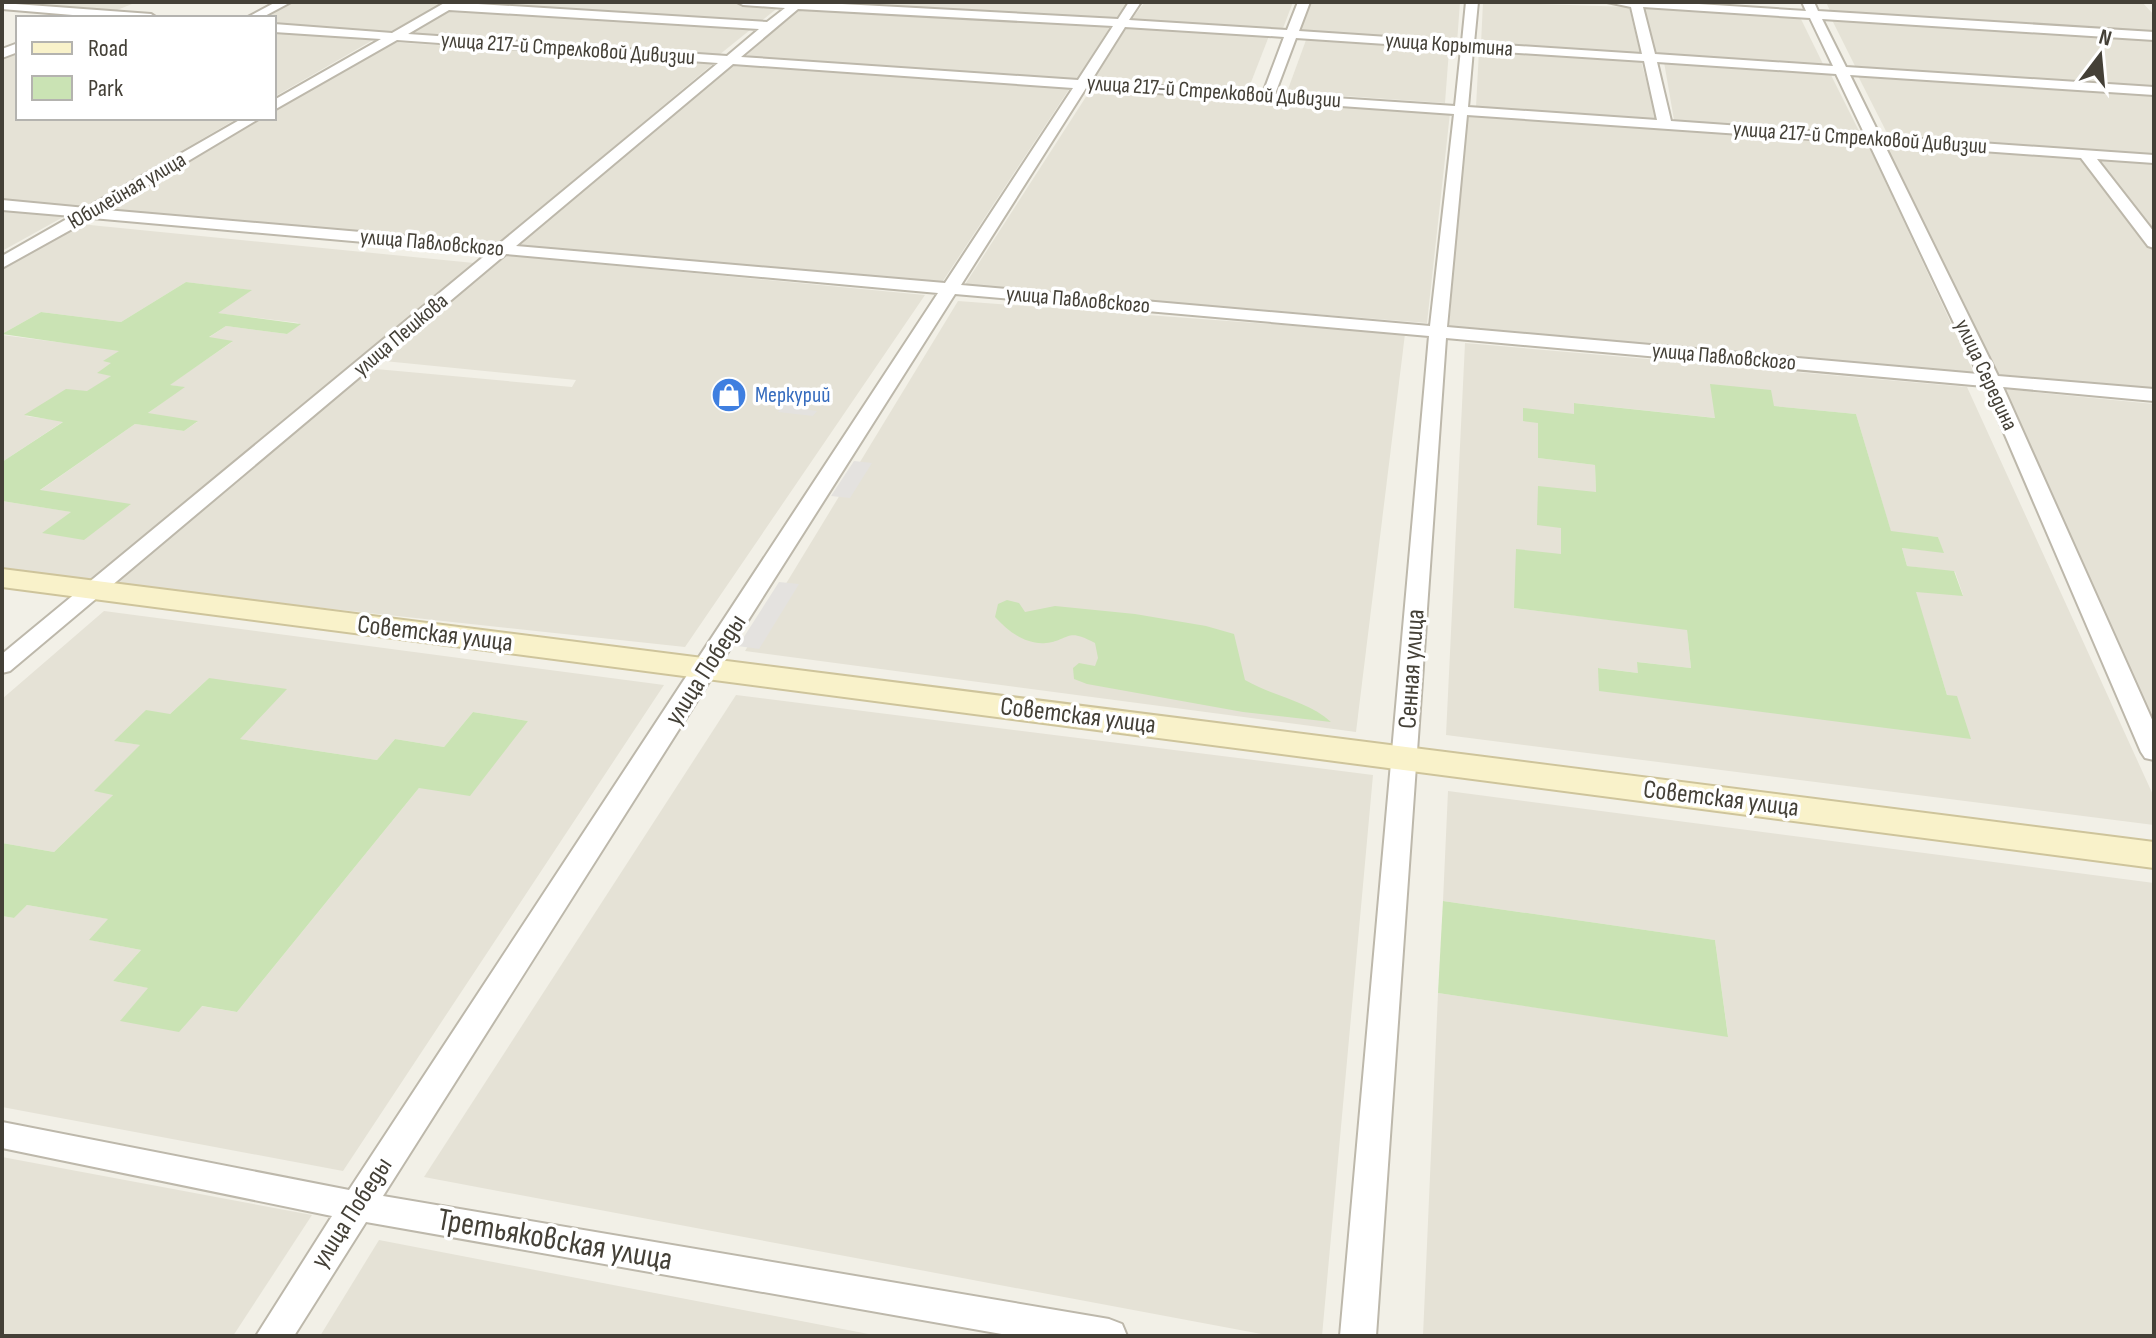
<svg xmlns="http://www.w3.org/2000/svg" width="2156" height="1338" font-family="'Sofia Sans Condensed',sans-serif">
<rect width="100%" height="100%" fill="#f2f0e7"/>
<!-- residential -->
<g fill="#e5e2d6" fill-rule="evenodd">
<path d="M 4,2 L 137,2 L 117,10 Z"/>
<path d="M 291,2 L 445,2 L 388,33 L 274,25 L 274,18 L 258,18 Z"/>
<path d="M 464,2 L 718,2 L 780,6 L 719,55 L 407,35 Z"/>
<path d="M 806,2 L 1129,2 L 1114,21 Z"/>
<path d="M 1145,2 L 1293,2 L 1282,31 L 1130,21 Z"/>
<path d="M 1309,2 L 1460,2 L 1457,43 L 1298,32 Z"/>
<path d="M 1483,2 L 1629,7 L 1640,53 L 1481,44 Z"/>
<path d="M 1826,2 L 2142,2 L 2154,15 L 2154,34 L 1831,13 Z"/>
<path d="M 1642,6 L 1799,15 L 1824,66 L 1654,56 Z"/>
<path d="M 800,8 L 1110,27 L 1077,80 L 743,58 Z"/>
<path d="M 1831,18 L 2154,38 L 2154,88 L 1855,66 Z"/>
<path d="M 1127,27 L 1269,36 L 1248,90 L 1094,79 Z"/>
<path d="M 274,32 L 373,40 L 274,97 Z"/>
<path d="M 1306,40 L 1449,50 L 1445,103 L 1287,92 Z"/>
<path d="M 389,42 L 714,63 L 499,243 L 99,208 L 256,118 L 274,118 L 274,108 Z"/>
<path d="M 18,48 L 18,118 L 238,118 L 85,207 L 2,199 L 2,56 Z"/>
<path d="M 1479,50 L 1641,61 L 1657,120 L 1476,107 Z"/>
<path d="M 1664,62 L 1830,73 L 1860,133 L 1674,120 Z"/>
<path d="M 728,64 L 1070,88 L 941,284 L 510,248 Z"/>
<path d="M 1857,74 L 2154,94 L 2154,156 L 1888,135 Z"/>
<path d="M 1091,89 L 1450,113 L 1427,323 L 964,286 Z"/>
<path d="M 1466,112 L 1866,140 L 1975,375 L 1449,328 Z"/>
<path d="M 1879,140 L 2081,155 L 2154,251 L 2154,392 L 2000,379 Z"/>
<path d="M 2099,159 L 2154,163 L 2154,230 Z"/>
<path d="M 2,210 L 65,216 L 2,251 Z"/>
<path d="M 80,224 L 474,263 L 92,583 L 2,570 L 2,501 L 72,512 L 43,533 L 130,505 L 39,491 L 135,424 L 184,431 L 197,422 L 147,414 L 183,387 L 169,385 L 232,342 L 208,338 L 226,326 L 287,334 L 299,323 L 216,313 L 250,290 L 186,282 L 121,322 L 41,312 L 2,334 L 2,269 Z"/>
<path d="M 502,255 L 925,295 L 685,647 L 109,585 L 365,368 L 572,387 L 576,380 L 374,360 Z"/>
<path d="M 958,301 L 1405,334 L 1356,732 L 745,651 Z"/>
<path d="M 2,335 L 120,350 L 113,363 L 99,373 L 113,375 L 87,392 L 25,416 L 64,421 L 2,462 Z"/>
<path d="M 1465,343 L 1967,387 L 2154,797 L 2154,825 L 1446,735 ZM 1711,385 L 1774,406 L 1856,414 L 1891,532 L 1938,537 L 1943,552 L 1902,548 L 1907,566 L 1955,572 L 1963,595 L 1915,591 L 1947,695 L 1599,691 L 1599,668 L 1638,673 L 1638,662 L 1691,668 L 1687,629 L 1514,608 L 1561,554 L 1561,528 L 1596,493 L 1595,465 L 1538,458 L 1538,423 L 1575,414 L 1575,403 L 1716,418 Z"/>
<path d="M 2003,389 L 2154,404 L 2154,730 Z"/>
<path d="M 104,611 L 664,685 L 343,1171 L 2,1107 L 2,916 L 14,918 L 27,905 L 109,919 L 90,940 L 141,950 L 113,981 L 149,988 L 121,1020 L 201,1006 L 237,1012 L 419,788 L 528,721 L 473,712 L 444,747 L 395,739 L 377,760 L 239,739 L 209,678 L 170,714 L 115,741 L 141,745 L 95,791 L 114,794 L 54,852 L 2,843 L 2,699 Z"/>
<path d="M 736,695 L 1373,775 L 1322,1336 L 1272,1336 L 424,1177 Z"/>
<path d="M 1448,791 L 2154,883 L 2154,1336 L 1423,1336 L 1438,993 L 1728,1036 L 1715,940 L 1443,901 Z"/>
<path d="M 2,1157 L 312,1215 L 233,1336 L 2,1336 Z"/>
<path d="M 379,1240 L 879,1336 L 320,1336 Z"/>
</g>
<!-- green -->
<g fill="#cae3b4">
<path d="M 186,282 L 252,290 L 218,313 L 301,324 L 287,334 L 226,326 L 209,337 L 233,341 L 170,385 L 185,387 L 148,413 L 198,421 L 184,431 L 135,424 L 40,490 L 131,504 L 84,540 L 42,533 L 71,512 L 2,501 L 2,462 L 63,422 L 24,415 L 66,389 L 87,391 L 111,376 L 97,373 L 111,363 L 103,361 L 119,351 L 2,334 L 41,312 L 121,322 Z"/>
<path d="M 1710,384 L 1771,390 L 1774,406 L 1856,414 L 1891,531 L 1938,537 L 1944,553 L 1902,548 L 1907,566 L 1954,571 L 1963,596 L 1916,592 L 1947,695 L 1957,696 L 1971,739 L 1599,691 L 1598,668 L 1638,673 L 1637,662 L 1691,668 L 1687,630 L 1514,608 L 1516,549 L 1561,554 L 1561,528 L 1537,525 L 1538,486 L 1596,492 L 1595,465 L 1538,458 L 1538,423 L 1523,421 L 1523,408 L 1574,414 L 1574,403 L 1715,418 Z"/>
<path d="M 1007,600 L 1019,603 L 1025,612 L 1055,606 L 1135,614 L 1206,626 L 1234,634 L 1245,680 C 1274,697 1307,700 1331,722 L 1243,712 L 1087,684 L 1074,679 L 1073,668 L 1079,663 L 1095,666 L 1098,658 L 1095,643 C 1066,627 1070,640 1046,643 C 1025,645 1008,631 995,617 L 998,604 Z"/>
<path d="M 209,678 L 287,689 L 240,739 L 377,760 L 395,739 L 444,747 L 473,712 L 528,721 L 470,796 L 419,788 L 237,1012 L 202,1006 L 179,1032 L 120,1021 L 148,988 L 113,981 L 141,950 L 89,940 L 108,919 L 27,905 L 14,918 L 2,916 L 2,843 L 54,852 L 113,795 L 94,791 L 140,745 L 114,741 L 146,710 L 170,714 Z"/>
<path d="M 1443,901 L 1715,940 L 1728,1037 L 1438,993 Z"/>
</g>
<!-- parking -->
<g fill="#e4e2df">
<path d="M 799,387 L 832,391 L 821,405 L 798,402 L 794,408 L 817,411 L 813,416 L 778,412 Z"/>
<path d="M 854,461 L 872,463 L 850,498 L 831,496 Z"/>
<path d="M 779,582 L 799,584 L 759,649 L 738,646 Z"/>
</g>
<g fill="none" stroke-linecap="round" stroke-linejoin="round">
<defs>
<g id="street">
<path d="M 276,2 L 291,2 L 261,18 L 246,18 Z"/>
<path d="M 446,2 L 767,22 L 785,8 L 743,5 L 737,2 L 805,2 L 1118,19 L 1129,2 L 1141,2 L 1129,20 L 1287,30 L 1298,2 L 1310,2 L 1299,31 L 1462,42 L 1466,2 L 1478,2 L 1474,43 L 1642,54 L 1631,7 L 1607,2 L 1668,2 L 1806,11 L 1802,2 L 1814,2 L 1818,11 L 2154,32 L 2154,40 L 1822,19 L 1846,67 L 2154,87 L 2154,95 L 1850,75 L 1880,136 L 2154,155 L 2154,163 L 2097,159 L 2154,232 L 2154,248 L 2148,246 L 2081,158 L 1884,144 L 1998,376 L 2154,389 L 2154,401 L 2003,387 L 2154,724 L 2154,760 L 2145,758 L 2141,752 L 1984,386 L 1446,338 L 1376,1336 L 1340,1336 L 1429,336 L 955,294 L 383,1196 L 1109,1319 L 1122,1324 L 1127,1336 L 1013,1336 L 366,1222 L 294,1336 L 256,1336 L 332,1216 L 2,1148 L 2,1122 L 349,1190 L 938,293 L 506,254 L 10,671 L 2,673 L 2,654 L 488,253 L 92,218 L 2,268 L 2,256 L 72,216 L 2,210 L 2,200 L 86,208 L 243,118 L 260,118 L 106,210 L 499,244 L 718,63 L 397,40 L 274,110 L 274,100 L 381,39 L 274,32 L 274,24 L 392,33 ZM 1643,7 L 1810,18 L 1833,66 L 1655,54 ZM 798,9 L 1113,26 L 1078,80 L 741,57 ZM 449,10 L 759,29 L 727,56 L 408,34 ZM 1125,27 L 1284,37 L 1263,93 L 1091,81 ZM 1296,38 L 1461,49 L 1455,106 L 1275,94 ZM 1473,50 L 1644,61 L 1657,120 L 1468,107 ZM 1657,62 L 1836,74 L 1865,135 L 1671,121 ZM 733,64 L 1073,88 L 945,283 L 516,246 ZM 1086,88 L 1454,114 L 1430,326 L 961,285 ZM 1467,115 L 1869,143 L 1978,374 L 1447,327 Z"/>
<path d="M 2,3 L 151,14 L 157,18 L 108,18 L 2,9 Z"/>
<path d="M 18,43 L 18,52 L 2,58 L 2,49 Z"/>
</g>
<path id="secondary" d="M 2,569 L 2154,842 L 2154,868 L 2,587 Z"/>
</defs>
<!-- street casing -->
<use href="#street" stroke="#bdb8ab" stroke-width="4"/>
<!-- secondary casing -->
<use href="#secondary" stroke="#cec49b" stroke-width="4"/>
<!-- street -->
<use href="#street" fill="#fff" fill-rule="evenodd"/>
<!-- secondary -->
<use href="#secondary" fill="#f9f2ca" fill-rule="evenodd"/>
</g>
<!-- icons -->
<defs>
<symbol id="shop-disc" viewBox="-11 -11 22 22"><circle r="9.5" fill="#3f7fe0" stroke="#fff"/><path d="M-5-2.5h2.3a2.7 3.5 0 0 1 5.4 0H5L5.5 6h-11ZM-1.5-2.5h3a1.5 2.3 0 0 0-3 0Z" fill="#fff"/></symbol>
</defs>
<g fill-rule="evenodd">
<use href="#shop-disc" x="709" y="375" width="40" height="40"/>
</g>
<g text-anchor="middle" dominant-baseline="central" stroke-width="7" stroke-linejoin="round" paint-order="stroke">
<!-- far-street labels -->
<g font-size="22" fill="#444037" stroke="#fff">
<text transform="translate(1449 45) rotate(4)">улица Корытина</text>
<text transform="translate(568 49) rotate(4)">улица 217-й Стрелковой Дивизии</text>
<text transform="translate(1214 92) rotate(4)">улица 217-й Стрелковой Дивизии</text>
<text transform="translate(1860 138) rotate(4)">улица 217-й Стрелковой Дивизии</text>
<text transform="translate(127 191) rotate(-30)">Юбилейная улица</text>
<text transform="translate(432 243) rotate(5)">улица Павловского</text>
<text transform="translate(1078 300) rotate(5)">улица Павловского</text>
<text transform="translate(401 335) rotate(-40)">улица Пешкова</text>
<text transform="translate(1724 357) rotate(5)">улица Павловского</text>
<text transform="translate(1986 375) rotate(65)">улица Середина</text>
</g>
<!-- far-shop labels -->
<g font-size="22" fill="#366cbe" stroke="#fff" text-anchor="start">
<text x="755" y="395">Меркурий</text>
</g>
<!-- street labels -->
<g font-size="26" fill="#444037" stroke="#fff">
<text transform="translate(435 634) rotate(7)">Советская улица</text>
<text transform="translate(1412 669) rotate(-86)">Сенная улица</text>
<text transform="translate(706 670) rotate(-57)">улица Победы</text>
<text transform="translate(1078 716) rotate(7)">Советская улица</text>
<text transform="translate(1721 799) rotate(7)">Советская улица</text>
<text transform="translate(352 1213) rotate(-57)">улица Победы</text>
</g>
<!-- near-street labels -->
<g font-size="32" fill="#444037" stroke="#fff">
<text transform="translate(555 1240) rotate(10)">Третьяковская улица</text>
</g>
</g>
<!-- border -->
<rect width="2156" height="1338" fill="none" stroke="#444037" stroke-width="8"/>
<!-- legend -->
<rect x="16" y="16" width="260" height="104" fill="#ffffff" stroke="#b4b3af" stroke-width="2"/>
<rect x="32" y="42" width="40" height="12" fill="#f9f2ca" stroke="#b4b3af" stroke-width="2"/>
<text x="88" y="56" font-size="24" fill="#444037">Road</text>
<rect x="32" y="76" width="40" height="24" fill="#cae3b4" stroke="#b4b3af" stroke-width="2"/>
<text x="88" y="96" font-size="24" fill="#444037">Park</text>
<!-- north arrow -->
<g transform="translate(2100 56) rotate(16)" stroke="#ffffff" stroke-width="6" paint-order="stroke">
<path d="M0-6L14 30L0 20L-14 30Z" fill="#444037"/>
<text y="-12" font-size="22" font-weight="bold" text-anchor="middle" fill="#444037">N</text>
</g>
</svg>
